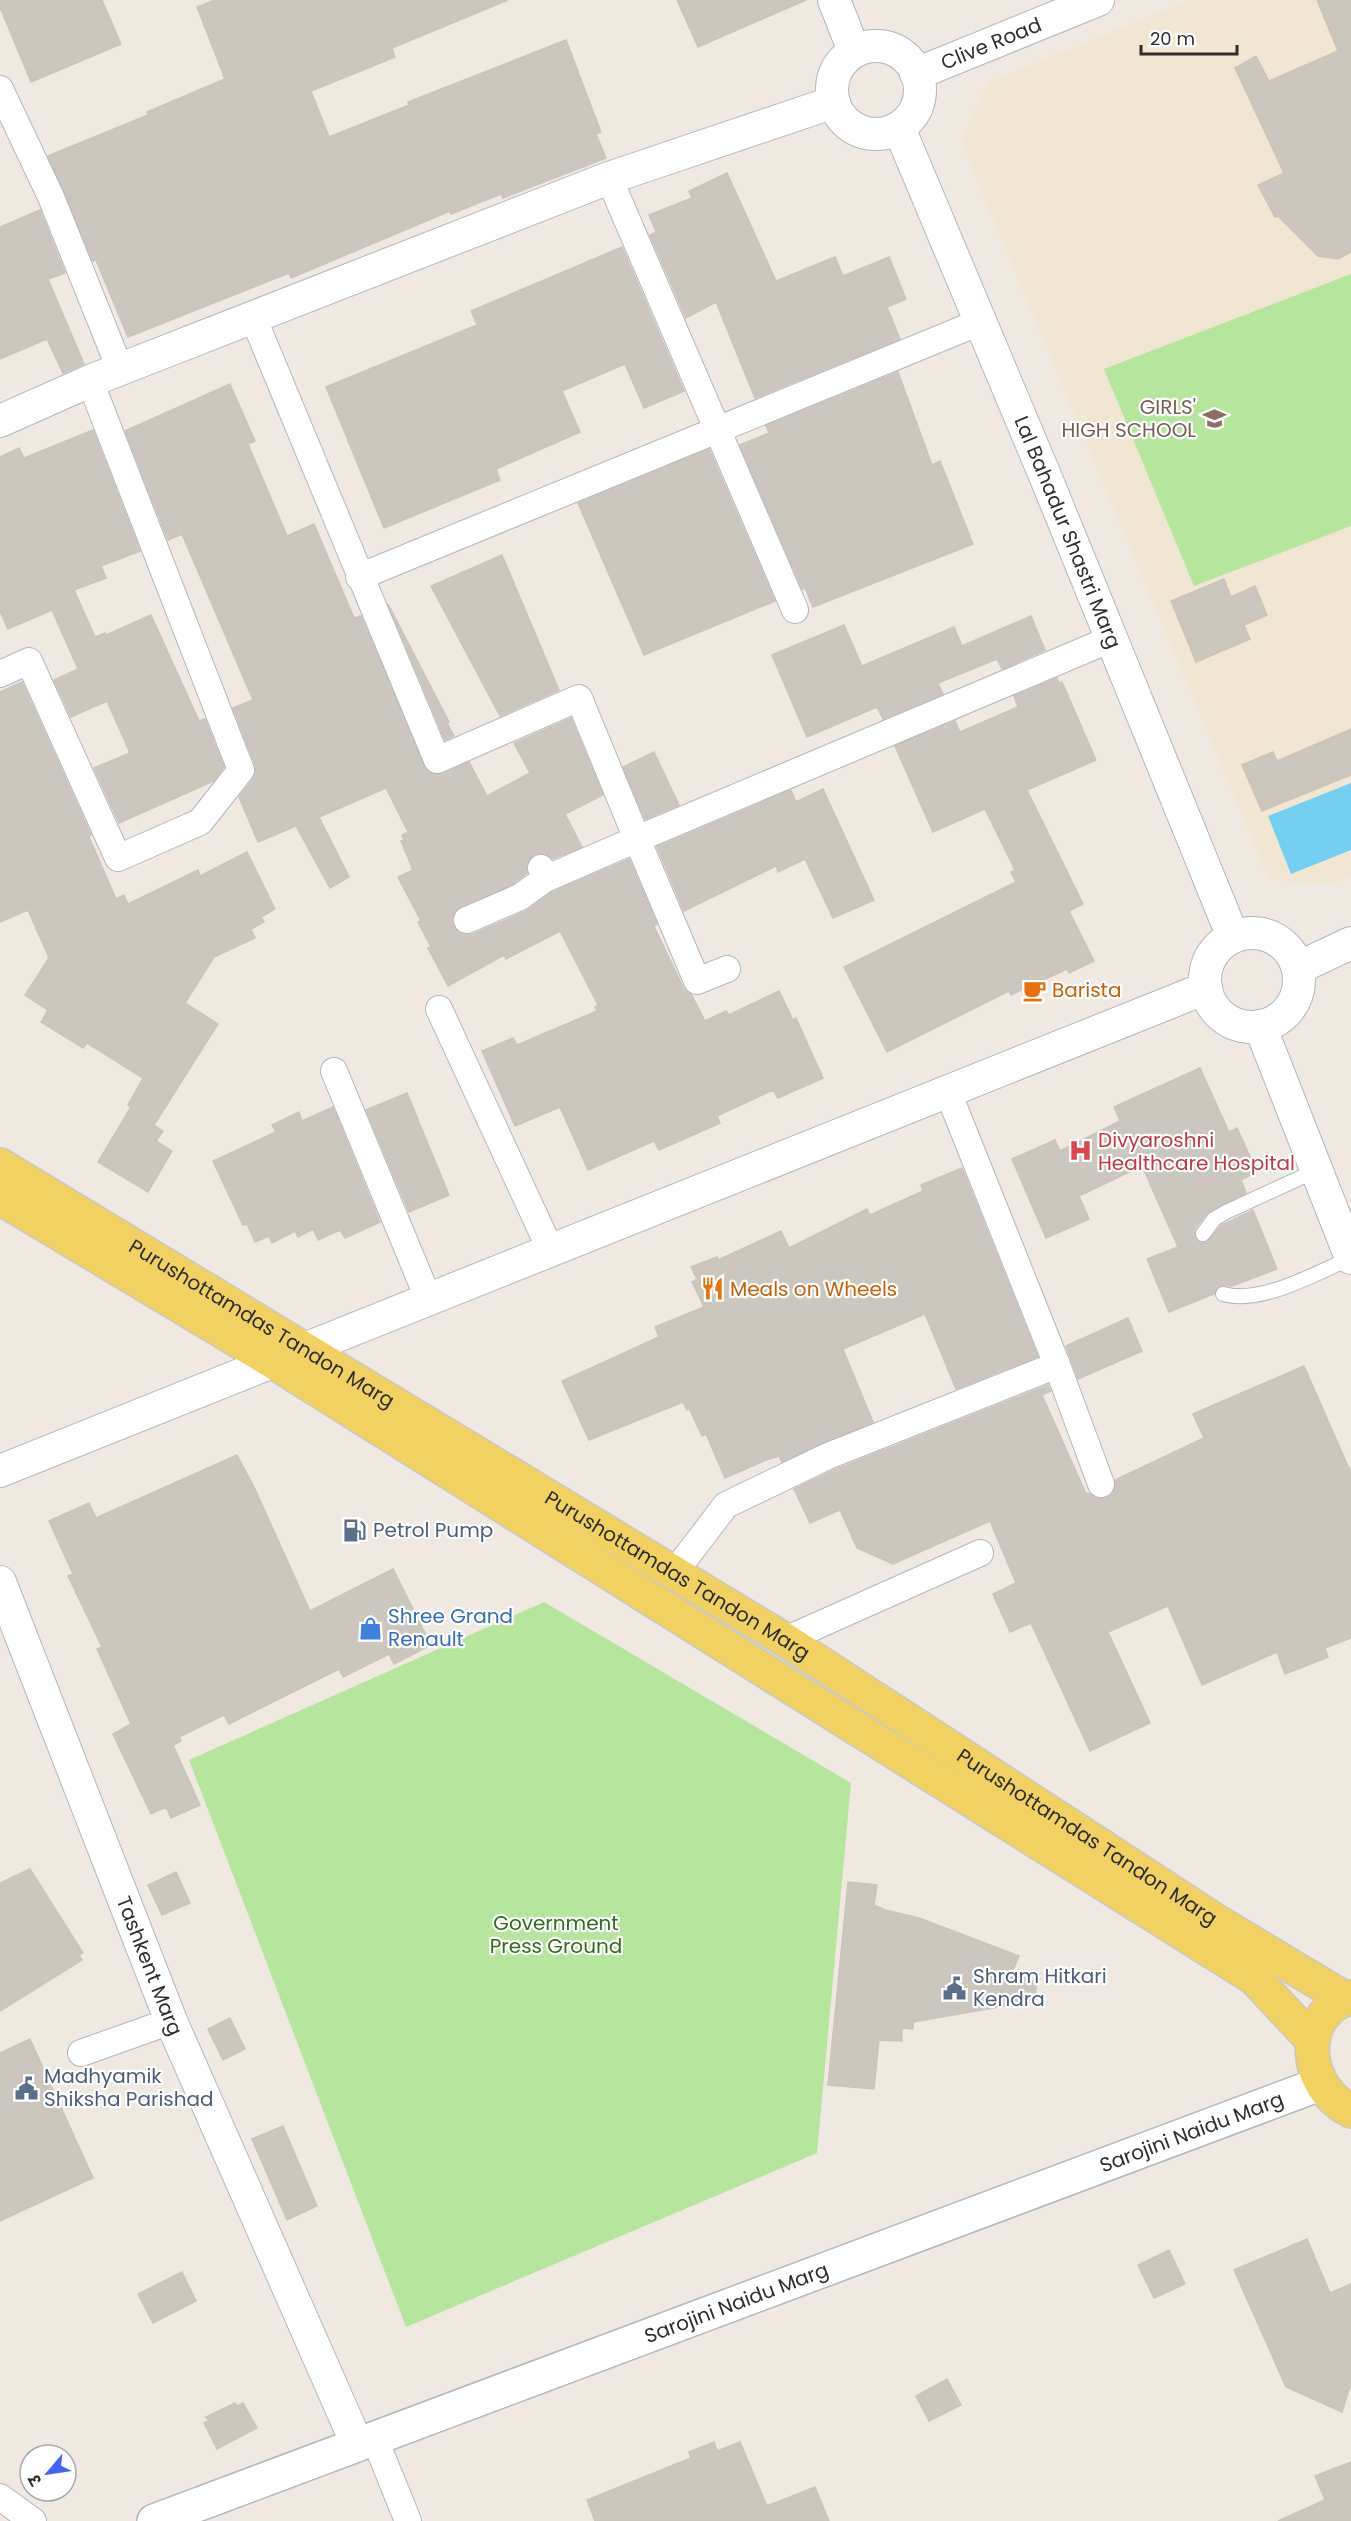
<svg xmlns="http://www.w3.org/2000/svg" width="1351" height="2521" font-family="Poppins,'Noto Sans Devanagari',sans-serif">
<rect width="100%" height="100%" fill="#efe9e1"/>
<!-- education -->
<path fill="#f0e6d1" d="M 1191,0 L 1351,0 L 1351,877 L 1328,885 L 1269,879 L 961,142 L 989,82 Z"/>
<!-- green -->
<g fill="#b6e59e">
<path d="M 1351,274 L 1351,526 L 1194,586 L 1104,369 Z"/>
<path d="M 544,1602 L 851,1783 L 817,2153 L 406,2327 L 189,1760 Z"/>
</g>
<!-- water -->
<path fill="#75cff0" d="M 1351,783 L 1351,850 L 1291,874 L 1268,816 Z"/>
<!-- building -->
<g fill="#cbc7bf" stroke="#cbc5ba" stroke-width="1.5">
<path d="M 0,0 L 102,0 L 121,44 L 31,82 L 0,7 Z"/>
<path d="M 215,0 L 508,0 L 392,48 L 395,57 L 311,91 L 329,137 L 409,105 L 408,102 L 566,40 L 601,132 L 596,134 L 606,158 L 503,198 L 501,194 L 451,214 L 450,211 L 291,278 L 289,273 L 128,337 L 96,260 L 93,261 L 48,156 L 148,115 L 147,112 L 225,79 L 197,7 Z"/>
<path d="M 677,0 L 806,0 L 698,47 Z"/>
<path d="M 1317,0 L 1351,0 L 1351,252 L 1338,259 L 1318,256 L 1278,216 L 1275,217 L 1258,185 L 1284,173 L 1235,68 L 1256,56 L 1269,81 L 1338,51 Z"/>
<path d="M 727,173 L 776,281 L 835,257 L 843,276 L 889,257 L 906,299 L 887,307 L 900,339 L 755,398 L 716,302 L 686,318 L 650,235 L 656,232 L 649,215 L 692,198 L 689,191 Z"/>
<path d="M 40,210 L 65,273 L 48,279 L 84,364 L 63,373 L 47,339 L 0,359 L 0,227 Z"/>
<path d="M 622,247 L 684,391 L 644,408 L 625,364 L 562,391 L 580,432 L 496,469 L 500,480 L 384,528 L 326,387 L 477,325 L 471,311 Z"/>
<path d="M 898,372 L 932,465 L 940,461 L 973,544 L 813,607 L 805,588 L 802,589 L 740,445 L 769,433 L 766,426 Z"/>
<path d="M 230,384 L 255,441 L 248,444 L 287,536 L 314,524 L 354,618 L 361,616 L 428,772 L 442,774 L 469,762 L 487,796 L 530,773 L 514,743 L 571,718 L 603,795 L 565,814 L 582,847 L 553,859 L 544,853 L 535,854 L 526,865 L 527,873 L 513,884 L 455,911 L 452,919 L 458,932 L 465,935 L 473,934 L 526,911 L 552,892 L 629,859 L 657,924 L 654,926 L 683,987 L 691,994 L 705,1021 L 726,1011 L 729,1015 L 779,991 L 793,1020 L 796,1018 L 823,1078 L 778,1098 L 773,1090 L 717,1116 L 720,1123 L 659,1150 L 654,1141 L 588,1170 L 560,1107 L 515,1126 L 482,1051 L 513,1038 L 517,1045 L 597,1011 L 595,1007 L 598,1005 L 560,931 L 506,959 L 504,955 L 448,986 L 428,948 L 431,947 L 418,922 L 421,921 L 398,877 L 413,870 L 401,841 L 404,840 L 402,835 L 408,832 L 386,788 L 319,817 L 349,877 L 330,888 L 296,826 L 258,842 L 239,797 L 253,779 L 255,765 L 233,708 L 253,700 L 182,534 L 168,540 L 125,431 Z"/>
<path d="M 93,430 L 140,551 L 101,566 L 106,578 L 74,590 L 95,637 L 105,633 L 106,635 L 151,615 L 199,721 L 205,719 L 224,767 L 214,781 L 119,823 L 94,768 L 130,753 L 107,701 L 71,717 L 54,680 L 78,669 L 52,610 L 8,629 L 0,611 L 0,457 L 19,448 L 24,458 Z"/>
<path d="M 709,449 L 775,601 L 644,655 L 578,503 Z"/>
<path d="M 502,555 L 559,690 L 500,716 L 431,586 Z"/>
<path d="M 1224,579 L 1231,597 L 1255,586 L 1267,615 L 1244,625 L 1250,639 L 1196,662 L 1171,601 Z"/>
<path d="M 388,604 L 449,722 L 447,723 L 454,736 L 445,740 Z"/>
<path d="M 1031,616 L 1045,650 L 1002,669 L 997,659 L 938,683 L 943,694 L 883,719 L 877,707 L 807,737 L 772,655 L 844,625 L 862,666 L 954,627 L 962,646 Z"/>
<path d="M 1057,678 L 1059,683 L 1062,682 L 1096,760 L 1027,790 L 1083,904 L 1069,911 L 1094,961 L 1069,973 L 1067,969 L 1011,995 L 1009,991 L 887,1052 L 844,967 L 1016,882 L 1011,872 L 1015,870 L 985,809 L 933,832 L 895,746 L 955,721 L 960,732 L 1018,707 L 1014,696 Z"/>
<path d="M 22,682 L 91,835 L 89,837 L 116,899 L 124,895 L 128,904 L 198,870 L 200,876 L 247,852 L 275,909 L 261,917 L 264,922 L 251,929 L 255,938 L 214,957 L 185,1003 L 218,1024 L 154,1125 L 163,1131 L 156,1141 L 172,1151 L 148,1192 L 98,1162 L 131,1107 L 128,1105 L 143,1078 L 87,1043 L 83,1048 L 41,1022 L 48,1010 L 25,995 L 49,958 L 28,910 L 0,922 L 0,692 Z"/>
<path d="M 1351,729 L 1351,775 L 1262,811 L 1242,765 L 1273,752 L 1277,761 Z"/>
<path d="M 654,752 L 679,805 L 645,819 L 623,767 Z"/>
<path d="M 823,789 L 874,900 L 833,918 L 805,859 L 778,872 L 776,866 L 684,911 L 657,847 L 791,790 L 796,802 Z"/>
<path d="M 1200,1068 L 1229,1132 L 1237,1128 L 1257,1172 L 1241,1180 L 1246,1193 L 1207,1213 L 1195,1229 L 1195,1237 L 1201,1243 L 1207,1242 L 1220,1226 L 1253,1210 L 1277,1269 L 1232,1286 L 1220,1285 L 1214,1294 L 1169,1312 L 1147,1259 L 1178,1247 L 1142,1166 L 1079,1196 L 1089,1219 L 1046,1238 L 1012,1159 L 1055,1140 L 1060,1151 L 1120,1121 L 1114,1107 Z"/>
<path d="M 407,1093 L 449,1195 L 409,1212 L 366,1110 Z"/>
<path d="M 333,1107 L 380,1222 L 345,1238 L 340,1230 L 318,1240 L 313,1229 L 298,1237 L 295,1231 L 272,1243 L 269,1236 L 255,1242 L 247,1224 L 243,1225 L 213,1161 L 276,1132 L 272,1125 L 299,1112 L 302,1121 Z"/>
<path d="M 962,1168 L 1038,1357 L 956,1389 L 925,1314 L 843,1349 L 873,1422 L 782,1462 L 779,1456 L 766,1460 L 725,1478 L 706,1434 L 702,1436 L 689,1408 L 687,1410 L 683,1402 L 589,1440 L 562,1381 L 659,1337 L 655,1327 L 704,1307 L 692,1282 L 697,1279 L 691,1267 L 717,1257 L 718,1260 L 781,1231 L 789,1248 L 867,1209 L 870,1215 L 923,1191 L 921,1185 Z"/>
<path d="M 1128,1318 L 1142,1351 L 1078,1379 L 1066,1346 Z"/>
<path d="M 1304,1366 L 1351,1473 L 1351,1638 L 1325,1648 L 1328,1657 L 1285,1674 L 1277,1652 L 1202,1685 L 1168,1606 L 1108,1632 L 1150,1723 L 1090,1751 L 1031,1623 L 1010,1632 L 993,1594 L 1016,1583 L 990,1521 L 893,1564 L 857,1548 L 840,1510 L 810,1523 L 794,1489 L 834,1470 L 1048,1385 L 1051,1391 L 1042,1395 L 1086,1494 L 1089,1493 L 1098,1499 L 1106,1498 L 1113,1493 L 1115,1480 L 1204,1438 L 1193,1414 Z"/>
<path d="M 237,1455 L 254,1487 L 310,1611 L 393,1569 L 431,1645 L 394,1664 L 389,1654 L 343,1677 L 339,1669 L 229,1724 L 224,1715 L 179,1737 L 181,1741 L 173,1745 L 200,1805 L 171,1818 L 166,1807 L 151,1814 L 113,1734 L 131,1724 L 97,1649 L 102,1647 L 68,1576 L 73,1574 L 49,1521 L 89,1503 L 96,1518 Z"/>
<path d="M 30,1869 L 83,1953 L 79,1955 L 82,1960 L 0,2011 L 0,1883 Z"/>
<path d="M 176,1872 L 190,1903 L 162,1915 L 148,1885 Z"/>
<path d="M 848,1882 L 877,1885 L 874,1905 L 885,1910 L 919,1918 L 1019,1956 L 1012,1973 L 1037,1982 L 1034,2001 L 913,2022 L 913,2029 L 902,2028 L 902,2041 L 879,2040 L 874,2089 L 828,2085 Z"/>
<path d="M 230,2018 L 245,2049 L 223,2060 L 208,2029 Z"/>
<path d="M 30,2039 L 93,2178 L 0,2221 L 0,2053 Z"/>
<path d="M 283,2126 L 317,2206 L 287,2220 L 252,2139 Z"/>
<path d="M 1307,2239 L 1330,2293 L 1351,2284 L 1351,2383 L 1342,2412 L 1286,2387 L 1234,2270 Z"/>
<path d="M 1169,2250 L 1185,2284 L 1154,2298 L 1138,2265 Z"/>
<path d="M 182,2272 L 196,2301 L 153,2323 L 138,2294 Z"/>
<path d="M 947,2379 L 961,2405 L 929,2421 L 916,2396 Z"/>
<path d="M 235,2403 L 237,2406 L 243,2403 L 257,2428 L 217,2449 L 204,2423 L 209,2421 L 206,2417 Z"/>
<path d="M 714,2442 L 717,2451 L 740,2442 L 767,2506 L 815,2487 L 829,2521 L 595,2521 L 587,2500 L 691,2458 L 689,2452 Z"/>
<path d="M 1351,2462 L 1351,2521 L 1278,2521 L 1325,2500 L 1315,2476 Z"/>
</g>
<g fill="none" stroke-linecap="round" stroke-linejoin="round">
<defs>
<g id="service">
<path d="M 1203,1234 L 1214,1219 L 1226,1212 L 1317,1170"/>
<path d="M 1223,1294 C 1261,1305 1316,1273 1351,1258"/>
</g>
<g id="minor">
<path d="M 0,89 L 51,197 L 120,369"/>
<path d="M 609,178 L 795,610"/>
<path d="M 253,317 L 437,760 L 579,698 L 637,839 L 1111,639"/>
<path d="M 359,577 L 980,322"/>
<path d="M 0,674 L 29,661 L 118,858 L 200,822 L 241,770 L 90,381"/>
<path d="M 541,868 L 545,879 L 637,839 L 697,981 L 727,969"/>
<path d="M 467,920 L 520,897 L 545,879"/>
<path d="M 439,1009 L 550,1249"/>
<path d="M 334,1071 L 428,1298"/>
<path d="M 948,1092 L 1057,1365 L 1101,1484"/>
<path d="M 674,1573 L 726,1505 L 828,1456 L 1057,1365"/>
<path d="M 785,1640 L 980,1553"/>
<path d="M 81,2053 L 171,2021"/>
<path d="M 374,2437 L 408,2521"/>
<path d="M 0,2497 L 33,2521"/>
</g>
<g id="tertiary">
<path d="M 834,0 L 854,51"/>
<circle cx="876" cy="90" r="44"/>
<path id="s1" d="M 916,74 L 1098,0"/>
<path id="s2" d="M 899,128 L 1046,478 L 1233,937"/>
<path d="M 0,421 L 90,381 L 609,178 L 834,102"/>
<circle cx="1252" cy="980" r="47"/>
<path d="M 1298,968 L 1351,943"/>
<path d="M 1260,1026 L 1351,1258"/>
<path d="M 0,1471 L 1206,988"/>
<path id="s3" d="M 0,1582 L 171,2021 L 357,2444"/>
</g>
<g id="secondary">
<path id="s4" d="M 154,2521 L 1320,2084"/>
</g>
<g id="primary">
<path id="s5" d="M 0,1165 L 785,1640 L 1221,1924 L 1346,1999"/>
<path d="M 0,1198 L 272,1361 L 1254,1978 L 1313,2041"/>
<path d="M 1351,1997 C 1296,2015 1303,2087 1351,2111"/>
</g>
</defs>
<!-- service casing -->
<use href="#service" stroke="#b4b7c1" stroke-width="16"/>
<!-- minor casing -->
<use href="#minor" stroke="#b4b7c1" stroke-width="28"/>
<!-- tertiary casing -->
<use href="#tertiary" stroke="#b4b7c1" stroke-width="34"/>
<!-- secondary casing -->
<use href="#secondary" stroke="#b4b7c1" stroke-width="36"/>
<!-- primary casing -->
<use href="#primary" stroke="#c9c9c9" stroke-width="36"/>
<!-- service -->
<use href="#service" stroke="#fff" stroke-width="14"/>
<!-- minor -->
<use href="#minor" stroke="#fff" stroke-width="26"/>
<!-- tertiary -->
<use href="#tertiary" stroke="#fff" stroke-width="32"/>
<!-- secondary -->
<use href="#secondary" stroke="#fff" stroke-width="33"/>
<!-- primary -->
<use href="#primary" stroke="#f2d163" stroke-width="33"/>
</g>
<!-- icons -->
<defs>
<symbol id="school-bare" viewBox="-9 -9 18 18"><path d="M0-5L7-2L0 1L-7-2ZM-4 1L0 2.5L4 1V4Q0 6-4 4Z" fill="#8d6e63" stroke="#fff" stroke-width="2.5" paint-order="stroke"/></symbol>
<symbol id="cafe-bare" viewBox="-9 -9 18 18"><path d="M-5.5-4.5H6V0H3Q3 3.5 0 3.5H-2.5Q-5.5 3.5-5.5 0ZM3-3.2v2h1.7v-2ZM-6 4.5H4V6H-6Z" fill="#e8710a" stroke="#fff" stroke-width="2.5" paint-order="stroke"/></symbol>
<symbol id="hospital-bare" viewBox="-9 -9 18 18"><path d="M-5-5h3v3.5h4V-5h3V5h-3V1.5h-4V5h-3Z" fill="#e0444e" stroke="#fff" stroke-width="2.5" paint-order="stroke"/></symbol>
<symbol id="restaurant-bare" viewBox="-9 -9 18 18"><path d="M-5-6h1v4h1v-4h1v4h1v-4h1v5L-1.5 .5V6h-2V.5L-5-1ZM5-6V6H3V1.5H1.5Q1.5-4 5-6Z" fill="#e8710a" stroke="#fff" stroke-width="2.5" paint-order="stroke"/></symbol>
<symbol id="fuel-bare" viewBox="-9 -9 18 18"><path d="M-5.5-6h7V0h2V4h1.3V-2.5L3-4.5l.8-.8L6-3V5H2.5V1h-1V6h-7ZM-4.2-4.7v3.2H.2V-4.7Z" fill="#5c6f8a" stroke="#fff" stroke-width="2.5" paint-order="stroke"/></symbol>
<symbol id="shop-bare" viewBox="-9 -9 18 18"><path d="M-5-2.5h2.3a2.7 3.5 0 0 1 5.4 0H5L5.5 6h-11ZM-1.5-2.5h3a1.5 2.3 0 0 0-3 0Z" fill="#3f7fe0" stroke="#fff" stroke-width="2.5" paint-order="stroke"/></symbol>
<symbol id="civic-bare" viewBox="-9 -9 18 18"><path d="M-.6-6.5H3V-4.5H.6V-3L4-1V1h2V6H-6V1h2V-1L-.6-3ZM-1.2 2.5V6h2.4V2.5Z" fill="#5c6f8a" stroke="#fff" stroke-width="2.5" paint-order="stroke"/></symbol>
</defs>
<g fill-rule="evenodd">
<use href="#school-bare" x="1198" y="402" width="33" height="33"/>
<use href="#cafe-bare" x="1018" y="974" width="33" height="33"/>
<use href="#hospital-bare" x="1064" y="1134" width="33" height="33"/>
<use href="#restaurant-bare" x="696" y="1272" width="33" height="33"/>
<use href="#fuel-bare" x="338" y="1514" width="33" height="33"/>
<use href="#shop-bare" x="354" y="1612" width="33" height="33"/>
<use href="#civic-bare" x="938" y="1972" width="33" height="33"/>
<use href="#civic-bare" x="10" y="2072" width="33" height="33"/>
</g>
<g text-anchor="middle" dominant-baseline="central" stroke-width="4.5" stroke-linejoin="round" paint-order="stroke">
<!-- street labels -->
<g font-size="20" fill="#2e2e2e" stroke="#fff">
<text stroke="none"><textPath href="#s1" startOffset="81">Clive Road</textPath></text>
<text stroke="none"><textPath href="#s2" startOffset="438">Lal Bahadur Shastri Marg</textPath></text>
<text stroke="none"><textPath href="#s5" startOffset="306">Purushottamdas Tandon Marg</textPath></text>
<text stroke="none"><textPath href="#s5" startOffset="792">Purushottamdas Tandon Marg</textPath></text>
<text stroke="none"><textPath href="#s5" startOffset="1278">Purushottamdas Tandon Marg</textPath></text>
<text stroke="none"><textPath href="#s3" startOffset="412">Tashkent Marg</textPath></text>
<text stroke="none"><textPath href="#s4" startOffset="1108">Sarojini Naidu Marg</textPath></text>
<text stroke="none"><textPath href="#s4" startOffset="622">Sarojini Naidu Marg</textPath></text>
</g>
<!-- education labels -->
<g font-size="20" fill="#785e54" stroke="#fff" text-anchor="end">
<text x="1196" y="407">GIRLS'<tspan x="1196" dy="23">HIGH SCHOOL</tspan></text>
</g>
<!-- food labels -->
<g font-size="20" fill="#c56008" stroke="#fff" text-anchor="start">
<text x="1052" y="990">Barista</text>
<text x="730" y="1289">Meals on Wheels</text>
</g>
<!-- health labels -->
<g font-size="20" fill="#be3a42" stroke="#fff" text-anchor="start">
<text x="1098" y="1140">Divyaroshni<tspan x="1098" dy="23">Healthcare Hospital</tspan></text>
</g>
<!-- service labels -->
<g font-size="20" fill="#4e5e75" stroke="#fff" text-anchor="start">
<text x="373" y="1530">Petrol Pump</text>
<text x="973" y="1976">Shram Hitkari<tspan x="973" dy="23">Kendra</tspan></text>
<text x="44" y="2076">Madhyamik<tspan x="44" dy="23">Shiksha Parishad</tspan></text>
</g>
<!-- shop labels -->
<g font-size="20" fill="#366cbe" stroke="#fff" text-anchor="start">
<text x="388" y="1616">Shree Grand<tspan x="388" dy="23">Renault</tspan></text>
</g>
<!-- park labels -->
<g font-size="20" fill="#2c6e1b" stroke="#fff">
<text x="556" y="1923">Government<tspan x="556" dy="23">Press Ground</tspan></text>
</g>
</g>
<!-- north arrow -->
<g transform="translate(48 2473) rotate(241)"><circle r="28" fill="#ffffff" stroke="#ababab" stroke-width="1.5"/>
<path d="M0-4.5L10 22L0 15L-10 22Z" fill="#4264fb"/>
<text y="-9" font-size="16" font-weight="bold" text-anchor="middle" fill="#2e2e2e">उ</text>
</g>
<!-- scale -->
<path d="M1141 45v9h96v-9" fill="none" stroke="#2e2e2e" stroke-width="3"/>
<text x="1150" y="45" font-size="18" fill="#2e2e2e" stroke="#ffffff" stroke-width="4.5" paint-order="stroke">20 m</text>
</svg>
